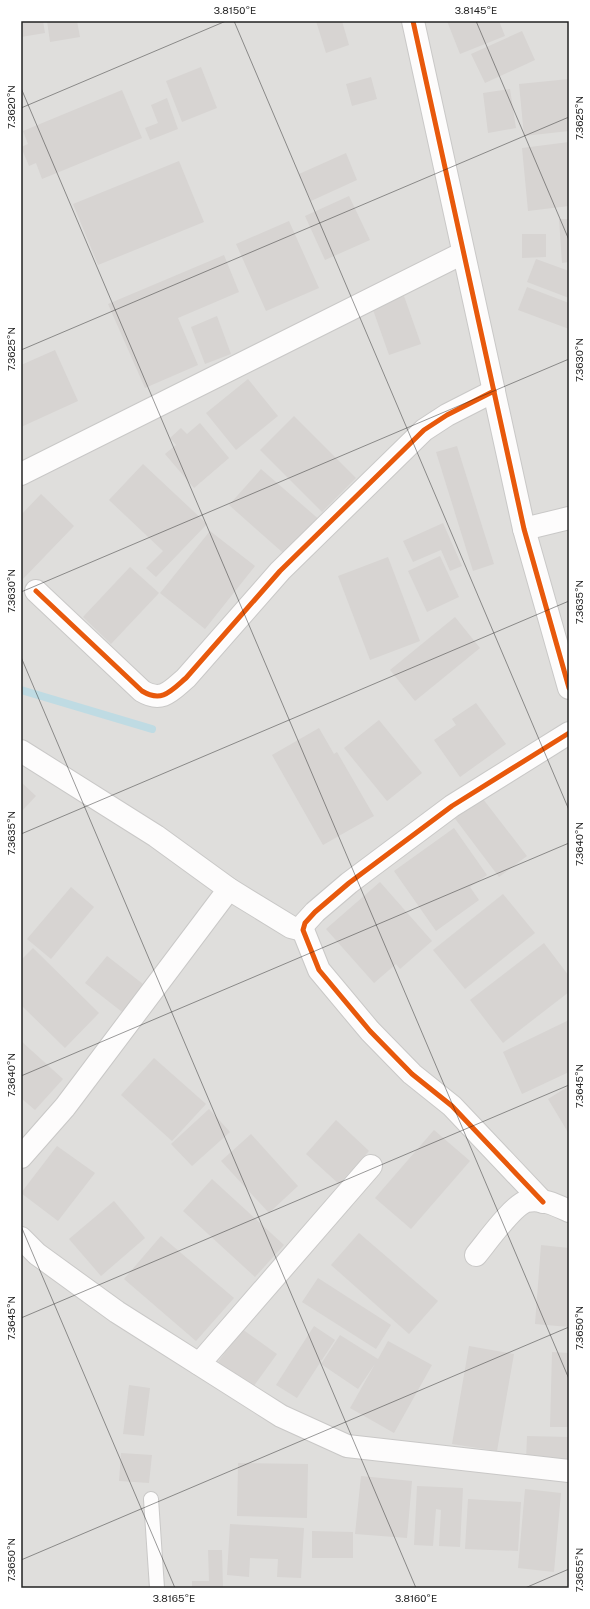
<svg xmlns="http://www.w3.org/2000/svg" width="590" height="1609" font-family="'Public Sans',sans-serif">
<rect width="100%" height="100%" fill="#f0eeeb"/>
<!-- residential -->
<rect fill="#dfdedc" x="21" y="21" width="548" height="1567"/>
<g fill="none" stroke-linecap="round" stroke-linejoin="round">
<!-- stream -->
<path stroke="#bfdbe3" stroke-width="8" d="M 21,690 L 152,729"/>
</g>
<!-- building -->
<g fill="#d7d4d2">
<path d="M 21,21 L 43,21 L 45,33 L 21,37 Z"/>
<path d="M 47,21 L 77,21 L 80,37 L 50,42 Z"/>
<path d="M 316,21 L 342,21 L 349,45 L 326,53 Z"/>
<path d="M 447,21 L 499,21 L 505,36 L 460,54 Z"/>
<path d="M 522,31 L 535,60 L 485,83 L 471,54 Z"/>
<path d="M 201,67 L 217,108 L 182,122 L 166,81 Z"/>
<path d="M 371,77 L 377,99 L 352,106 L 346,84 Z"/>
<path d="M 569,79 L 569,131 L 524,136 L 519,84 Z"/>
<path d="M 510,89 L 516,128 L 488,133 L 483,93 Z"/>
<path d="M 122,90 L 142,138 L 42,179 L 36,163 L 29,166 L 21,147 L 28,144 L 23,131 Z"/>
<path d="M 167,98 L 178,129 L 150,140 L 145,128 L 158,123 L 151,105 Z"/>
<path d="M 569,142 L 569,206 L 528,211 L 522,148 Z"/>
<path d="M 346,153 L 357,180 L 311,201 L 299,174 Z"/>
<path d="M 179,161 L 204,222 L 98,265 L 73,204 Z"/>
<path d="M 349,196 L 370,240 L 325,260 L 305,216 Z"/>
<path d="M 559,219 L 569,219 L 569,262 L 562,263 Z"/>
<path d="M 289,221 L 319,288 L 266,311 L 236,244 Z"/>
<path d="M 522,234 L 546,234 L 546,257 L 522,258 Z"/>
<path d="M 224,255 L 239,292 L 178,318 L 198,365 L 145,388 L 108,304 Z"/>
<path d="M 536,259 L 569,271 L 569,298 L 527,282 Z"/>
<path d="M 527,287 L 569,303 L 569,329 L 518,310 Z"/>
<path d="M 404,296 L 421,344 L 389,355 L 372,307 Z"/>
<path d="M 217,316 L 231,354 L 205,364 L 191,327 Z"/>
<path d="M 55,350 L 78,401 L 21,427 L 21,365 Z"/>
<path d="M 248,379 L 278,416 L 236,450 L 206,413 Z"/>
<path d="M 294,416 L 356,478 L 322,512 L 260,450 Z"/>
<path d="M 200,423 L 229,458 L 194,488 L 165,454 L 176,445 L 170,438 L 181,428 L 187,434 Z"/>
<path d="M 457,446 L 494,564 L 473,571 L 436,452 Z"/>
<path d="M 143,464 L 207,524 L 156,577 L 146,568 L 163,551 L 109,500 Z"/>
<path d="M 261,469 L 322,522 L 290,559 L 229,505 Z"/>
<path d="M 41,494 L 74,526 L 21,581 L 21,515 Z"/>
<path d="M 443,523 L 462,566 L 450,571 L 441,550 L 413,562 L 403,541 Z"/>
<path d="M 210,531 L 255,566 L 205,629 L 160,593 Z"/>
<path d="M 440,556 L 459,597 L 427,612 L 408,571 Z"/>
<path d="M 388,557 L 420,641 L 370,660 L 338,576 Z"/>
<path d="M 130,567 L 159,593 L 111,644 L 83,617 Z"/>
<path d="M 455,617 L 480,648 L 415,701 L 390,670 Z"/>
<path d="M 476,703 L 506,744 L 460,777 L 434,740 L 456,725 L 452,719 Z"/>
<path d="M 379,720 L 422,773 L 387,801 L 344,748 Z"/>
<path d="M 319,728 L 334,754 L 337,752 L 374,816 L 323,845 L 272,755 Z"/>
<path d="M 21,782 L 36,796 L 21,812 Z"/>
<path d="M 480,795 L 527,856 L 499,877 L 453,816 Z"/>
<path d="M 454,828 L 487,875 L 470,887 L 479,900 L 436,931 L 394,871 Z"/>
<path d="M 380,882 L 432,941 L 400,969 L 396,964 L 374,983 L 326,929 Z"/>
<path d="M 71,887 L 94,907 L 51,959 L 27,939 Z"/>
<path d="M 503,894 L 535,933 L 465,989 L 433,950 Z"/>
<path d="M 544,943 L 569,976 L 569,992 L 503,1043 L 470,1000 Z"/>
<path d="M 33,948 L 99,1013 L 65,1048 L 21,1005 L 21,960 Z"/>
<path d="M 107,956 L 148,988 L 126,1015 L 85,983 Z"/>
<path d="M 569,1020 L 569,1072 L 522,1094 L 503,1052 Z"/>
<path d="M 21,1041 L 63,1079 L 35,1110 L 21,1098 Z"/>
<path d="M 154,1058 L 206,1104 L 172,1141 L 121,1095 Z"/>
<path d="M 569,1086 L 569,1134 L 548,1099 Z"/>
<path d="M 209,1109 L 230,1132 L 192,1166 L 171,1144 Z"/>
<path d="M 336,1120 L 369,1151 L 339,1184 L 306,1154 Z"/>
<path d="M 434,1130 L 470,1161 L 411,1229 L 375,1198 Z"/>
<path d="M 251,1134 L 298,1186 L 269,1213 L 221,1161 Z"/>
<path d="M 57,1146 L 95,1173 L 58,1221 L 21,1193 Z"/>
<path d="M 212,1179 L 284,1245 L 255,1277 L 183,1211 Z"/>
<path d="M 114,1201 L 145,1238 L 101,1276 L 69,1239 Z"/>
<path d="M 359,1233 L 438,1301 L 409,1334 L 331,1265 Z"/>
<path d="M 161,1236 L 234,1298 L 196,1341 L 124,1279 Z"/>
<path d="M 541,1245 L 569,1248 L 569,1327 L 535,1324 Z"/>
<path d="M 318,1278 L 391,1325 L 376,1349 L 302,1302 Z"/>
<path d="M 314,1326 L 335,1340 L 297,1398 L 276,1385 Z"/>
<path d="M 242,1329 L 277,1354 L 253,1387 L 218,1362 Z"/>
<path d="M 340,1335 L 378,1359 L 388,1341 L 432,1365 L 394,1433 L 350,1408 L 375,1364 L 358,1389 L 321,1364 Z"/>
<path d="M 469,1346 L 514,1354 L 497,1451 L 452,1444 Z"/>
<path d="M 552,1352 L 569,1353 L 569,1427 L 550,1427 Z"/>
<path d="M 129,1385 L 150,1388 L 144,1436 L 123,1434 Z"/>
<path d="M 527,1436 L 569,1437 L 569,1461 L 526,1460 Z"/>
<path d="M 121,1453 L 152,1455 L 149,1483 L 119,1481 Z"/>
<path d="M 238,1463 L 308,1464 L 307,1518 L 237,1516 Z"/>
<path d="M 361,1476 L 412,1481 L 407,1538 L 355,1534 Z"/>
<path d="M 417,1486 L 463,1488 L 460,1547 L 439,1546 L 441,1510 L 436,1509 L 433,1546 L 414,1545 Z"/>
<path d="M 525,1489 L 561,1493 L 554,1572 L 518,1568 Z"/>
<path d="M 468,1499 L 521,1502 L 518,1551 L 465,1549 Z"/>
<path d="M 230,1524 L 304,1528 L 301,1578 L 277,1577 L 278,1559 L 250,1558 L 249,1577 L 227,1575 Z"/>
<path d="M 312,1531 L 353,1532 L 353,1558 L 312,1558 Z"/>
<path d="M 208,1550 L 222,1550 L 223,1588 L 192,1588 L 192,1581 L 209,1581 Z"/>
</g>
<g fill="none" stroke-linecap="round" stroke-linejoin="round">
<defs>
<path id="service" d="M 151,1499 L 157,1588"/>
<g id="minor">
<path d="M 21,474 L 463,253"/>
<path d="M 524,529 L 569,518"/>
<path d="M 36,591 L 142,691 C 162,703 171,691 186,678 L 280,571 L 424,430 L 447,415 L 494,391"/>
<path d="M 21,751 L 156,836 L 229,889 L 291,927 L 303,930"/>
<path d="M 21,1157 L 65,1107 L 229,889"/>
<path d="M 543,1202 L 452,1106 L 412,1074 L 370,1031 L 319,970 L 303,930 L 305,923 L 315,912 L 349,883 L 452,806 L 569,733"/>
<path d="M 21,1238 L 37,1254 L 117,1312 L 281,1416 L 347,1446 L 569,1471"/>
<path d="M 476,1255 C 486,1243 513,1205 527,1201 C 542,1198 556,1205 569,1211"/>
<path d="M 199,1364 L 371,1166"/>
</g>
<path id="tertiary" d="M 413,21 L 524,529 L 569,688"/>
</defs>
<!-- service casing -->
<use href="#service" stroke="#c9c8c7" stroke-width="16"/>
<!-- minor casing -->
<use href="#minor" stroke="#c9c8c7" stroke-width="24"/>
<!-- tertiary casing -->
<use href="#tertiary" stroke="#c9c8c7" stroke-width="24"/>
<!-- service -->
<use href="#service" stroke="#fdfcfc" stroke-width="14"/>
<!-- minor -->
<use href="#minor" stroke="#fdfcfc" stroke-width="22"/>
<!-- tertiary -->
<use href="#tertiary" stroke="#fdfcfc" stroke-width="22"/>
<defs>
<g id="cycleway">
<path d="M 413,21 L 524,529 L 569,688"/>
<path d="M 36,591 L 142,691 C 162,703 171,691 186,678 L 280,571 L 424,430 L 447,415 L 494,391"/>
<path d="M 543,1202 L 452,1106 L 412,1074 L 370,1031 L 319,970 L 303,930 L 305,923 L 315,912 L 349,883 L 452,806 L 569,733"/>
</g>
</defs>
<!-- cycleway casing -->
<use href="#cycleway" stroke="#fff" stroke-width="8"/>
<!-- cycleway -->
<use href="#cycleway" stroke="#e8590c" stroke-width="5"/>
</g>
<!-- ticks -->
<path fill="none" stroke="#222" stroke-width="1" stroke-opacity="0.45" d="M 234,21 L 569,810M 476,21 L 569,240M 21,88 L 569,1379M 21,108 L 226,21M 21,350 L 569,117M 21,592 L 569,359M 21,657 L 416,1588M 21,834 L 569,601M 21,1076 L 569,843M 21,1226 L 175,1588M 21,1318 L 569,1085M 21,1560 L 569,1327M 525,1588 L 569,1569"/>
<!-- border -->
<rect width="590" height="1609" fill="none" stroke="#ffffff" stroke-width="44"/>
<rect x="22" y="22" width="546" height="1565" fill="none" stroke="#222" stroke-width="1.5"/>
<g font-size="10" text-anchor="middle" fill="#222">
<text x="235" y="14">3.8150°E</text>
<text x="476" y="14">3.8145°E</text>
<text transform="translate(11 107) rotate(-90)" y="4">7.3620°N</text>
<text transform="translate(579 118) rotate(-90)" y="4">7.3625°N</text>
<text transform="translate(11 349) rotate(-90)" y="4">7.3625°N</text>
<text transform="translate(579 360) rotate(-90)" y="4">7.3630°N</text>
<text transform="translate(11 591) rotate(-90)" y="4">7.3630°N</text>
<text transform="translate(579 602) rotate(-90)" y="4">7.3635°N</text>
<text transform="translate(11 833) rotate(-90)" y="4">7.3635°N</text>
<text transform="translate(579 844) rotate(-90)" y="4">7.3640°N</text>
<text transform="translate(11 1075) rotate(-90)" y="4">7.3640°N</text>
<text transform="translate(579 1086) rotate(-90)" y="4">7.3645°N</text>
<text transform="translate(11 1318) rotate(-90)" y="4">7.3645°N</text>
<text transform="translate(579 1328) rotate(-90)" y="4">7.3650°N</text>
<text transform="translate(11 1560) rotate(-90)" y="4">7.3650°N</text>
<text transform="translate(579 1570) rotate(-90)" y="4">7.3655°N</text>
<text x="174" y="1602">3.8165°E</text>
<text x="416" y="1602">3.8160°E</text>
</g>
</svg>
